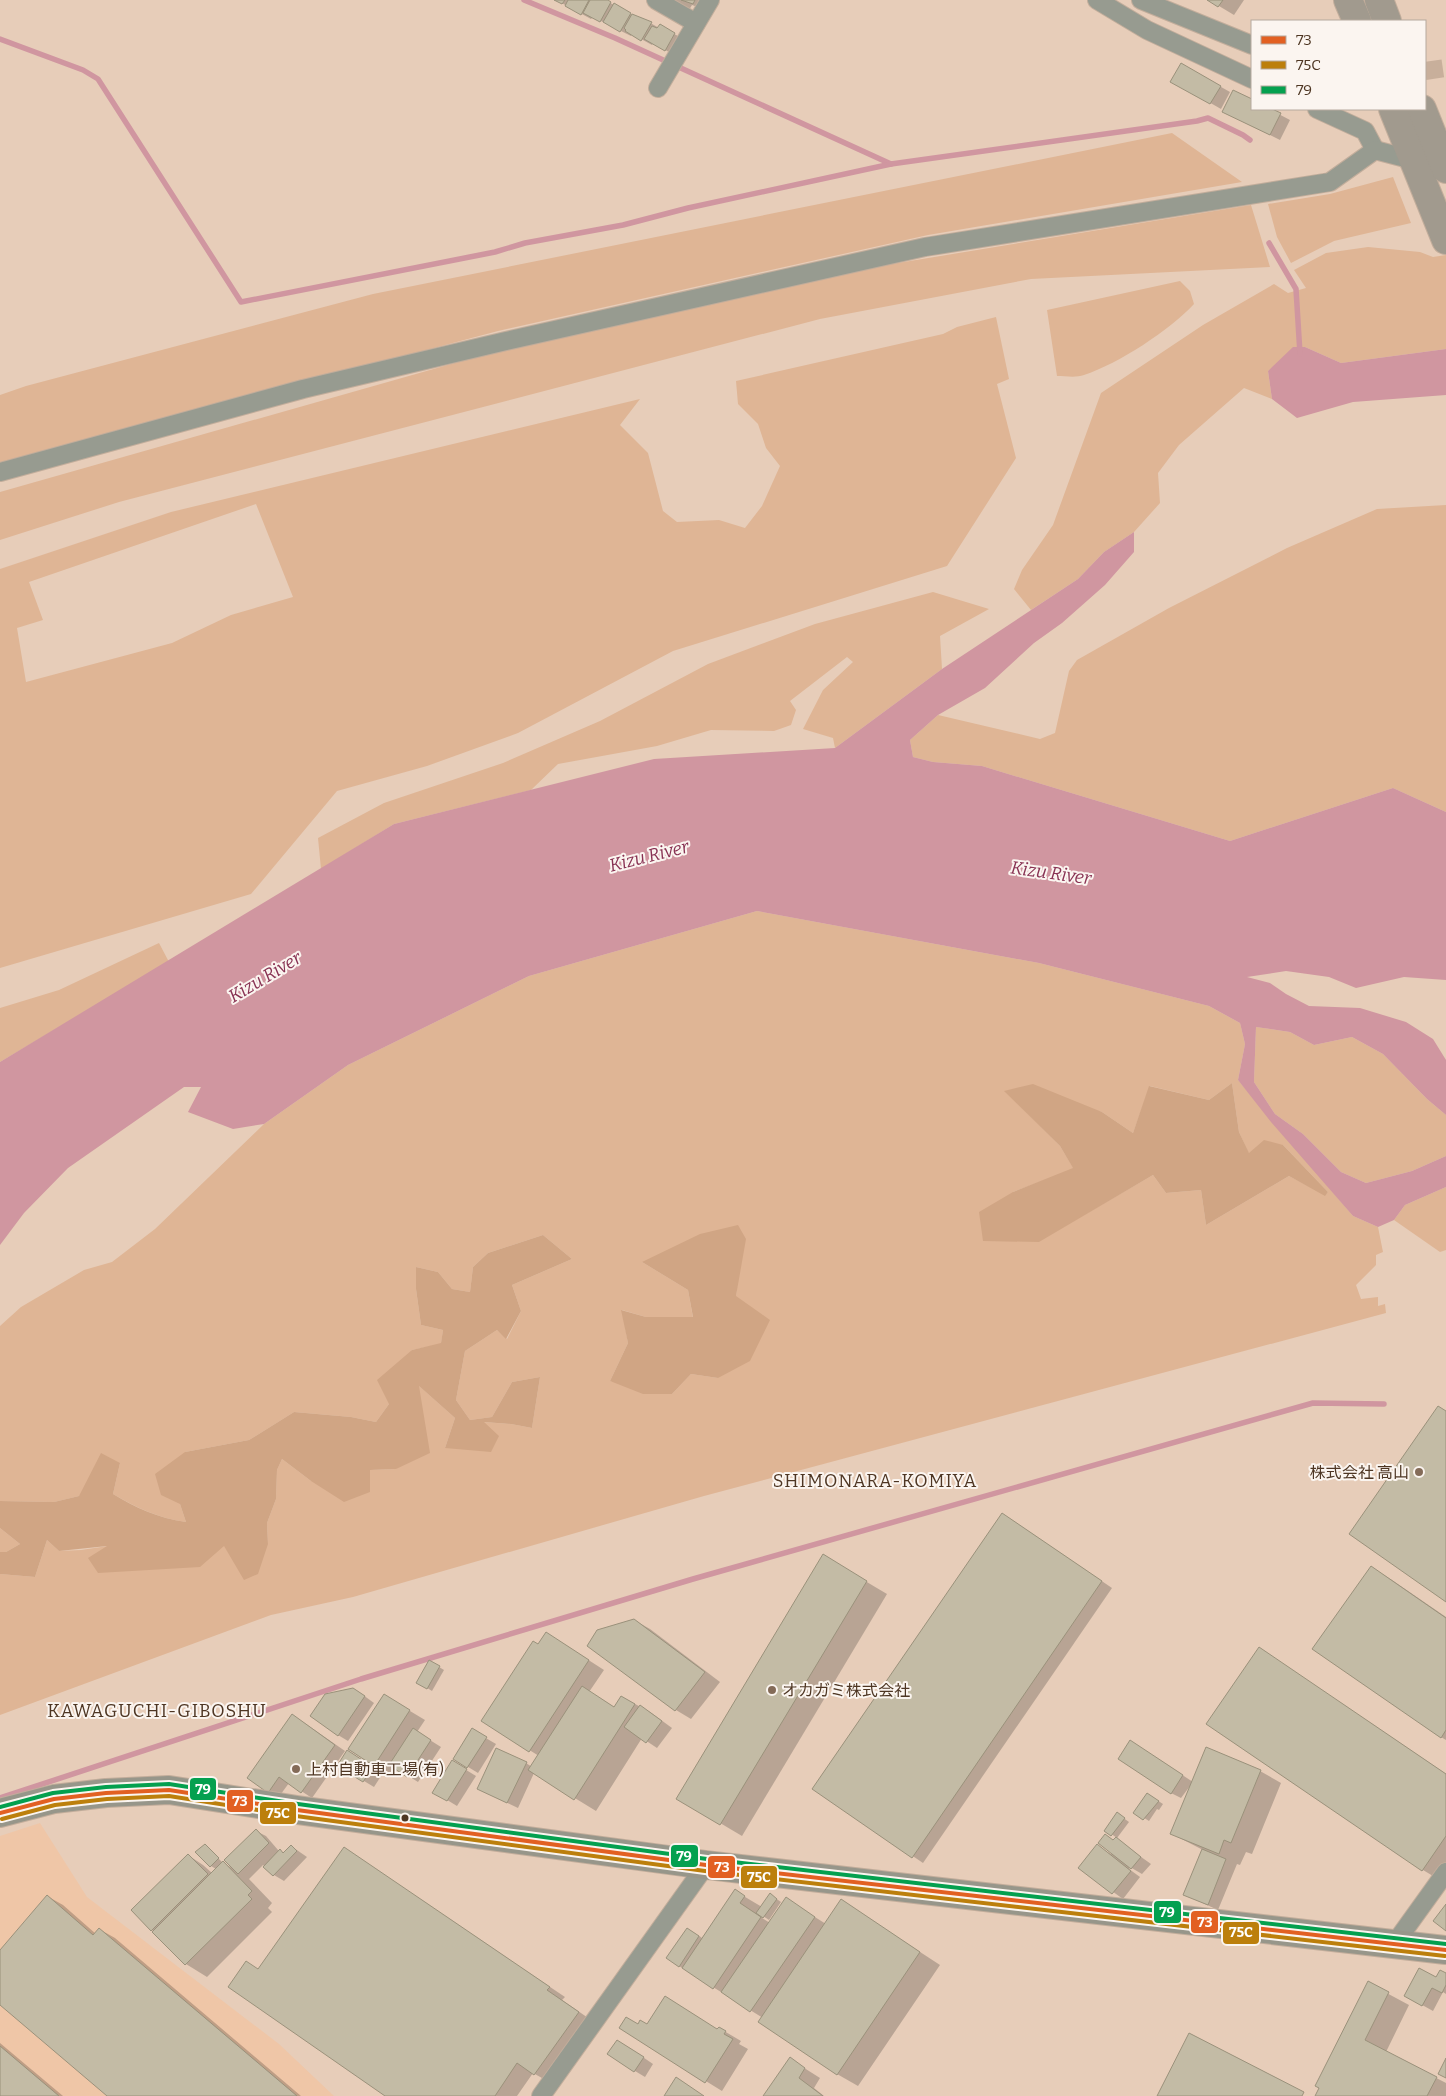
<svg xmlns="http://www.w3.org/2000/svg" width="1446" height="2096" font-family="Bitter,'Noto Sans JP',serif">
<rect width="100%" height="100%" fill="#e7cdb9"/>
<!-- built -->
<path fill="#efc6a7" d="M 40,1823 L 87,1897 L 279,2044 L 334,2096 L 0,2096 L 0,1836 Z"/>
<!-- green -->
<g fill="#dfb595" fill-rule="evenodd">
<path d="M 1172,133 L 1242,182 L 928,235 L 498,331 L 0,463 L 0,395 L 26,386 L 373,294 Z"/>
<path d="M 1393,177 L 1411,223 L 1334,241 L 1291,263 L 1277,237 L 1268,204 L 1330,194 Z"/>
<path d="M 1251,205 L 1270,267 L 1031,279 L 820,319 L 119,502 L 0,540 L 0,492 L 518,345 L 770,284 Z"/>
<path d="M 1368,247 L 1420,252 L 1433,257 L 1446,255 L 1446,349 L 1341,363 L 1305,347 L 1268,371 L 1272,399 L 1244,388 L 1179,445 L 1158,473 L 1160,503 L 1134,532 L 1104,552 L 1078,579 L 1031,610 L 1014,589 L 1022,570 L 1053,525 L 1101,393 L 1203,325 L 1274,284 L 1288,293 L 1306,288 L 1294,270 L 1326,253 Z"/>
<path d="M 1180,281 L 1190,291 L 1194,304 C 1170,330 1118,364 1084,375 C 1076,378 1065,376 1057,376 L 1047,310 Z"/>
<path d="M 996,317 L 1009,379 L 997,384 L 1016,458 L 947,566 L 673,651 L 518,733 L 427,766 L 337,791 L 251,894 L 0,968 L 0,569 L 171,512 L 640,399 L 620,425 L 648,453 L 663,511 L 677,522 L 719,520 L 745,528 L 762,506 L 780,466 L 766,448 L 758,424 L 738,404 L 736,381 L 943,334 L 957,327 ZM 256,504 L 293,597 L 231,615 L 172,643 L 26,682 L 17,628 L 43,620 L 29,582 Z"/>
<path d="M 1446,505 L 1446,812 L 1393,788 L 1230,841 L 982,766 L 933,762 L 913,757 L 910,740 L 938,715 L 1040,739 L 1055,733 L 1069,671 L 1077,660 L 1169,608 L 1287,548 L 1377,509 Z"/>
<path d="M 933,592 L 989,609 L 940,636 L 942,669 L 835,748 L 833,738 L 803,729 L 823,690 L 853,662 L 847,657 L 790,701 L 796,710 L 791,725 L 774,731 L 711,730 L 657,746 L 558,764 L 531,790 L 394,824 L 321,869 L 318,838 L 384,803 L 503,763 L 600,721 L 708,664 L 815,624 Z"/>
<path d="M 757,911 L 1039,963 L 1209,1006 L 1240,1023 L 1245,1044 L 1238,1080 L 1353,1216 L 1378,1227 L 1383,1252 L 1376,1255 L 1376,1265 L 1356,1285 L 1361,1299 L 1378,1297 L 1378,1306 L 1385,1304 L 1386,1313 L 704,1496 L 353,1597 L 271,1615 L 0,1715 L 0,1574 L 35,1577 L 47,1540 L 59,1551 L 81,1550 L 108,1546 L 224,1545 L 230,1555 L 268,1544 L 267,1523 L 276,1499 L 277,1470 L 282,1459 L 311,1481 L 370,1470 L 396,1469 L 418,1385 L 455,1418 L 445,1448 L 483,1422 L 511,1424 L 532,1428 L 540,1377 L 512,1382 L 492,1417 L 470,1420 L 456,1400 L 465,1351 L 497,1330 L 507,1339 L 521,1311 L 512,1285 L 572,1259 L 543,1235 L 488,1253 L 473,1267 L 470,1292 L 452,1289 L 438,1272 L 416,1267 L 416,1289 L 421,1325 L 443,1330 L 441,1344 L 412,1350 L 389,1404 L 376,1422 L 351,1417 L 294,1412 L 249,1440 L 185,1452 L 180,1504 L 186,1522 C 158,1518 137,1508 113,1494 L 120,1463 L 79,1496 L 54,1502 L 0,1501 L 0,1326 L 21,1307 L 84,1270 L 112,1262 L 155,1229 L 264,1124 L 348,1065 L 529,976 ZM 1232,1083 L 1239,1132 L 1249,1154 L 1283,1145 L 1328,1192 L 1325,1195 L 1289,1176 L 1206,1225 L 1201,1190 L 1166,1193 L 1153,1175 L 1039,1241 L 1013,1192 L 1074,1169 L 1060,1146 L 1005,1091 L 1102,1112 L 1133,1133 L 1150,1086 L 1209,1100 ZM 642,1262 L 739,1271 L 736,1296 L 718,1378 L 691,1374 L 672,1394 L 610,1381 L 628,1343 L 622,1310 L 646,1317 L 693,1318 L 688,1290 Z"/>
<path d="M 159,943 L 169,962 L 0,1062 L 0,1008 L 59,990 Z"/>
<path d="M 1256,1027 L 1290,1032 L 1314,1045 L 1352,1037 L 1383,1054 L 1427,1099 L 1446,1115 L 1446,1156 L 1412,1171 L 1366,1183 L 1341,1172 L 1303,1134 L 1275,1114 L 1254,1082 Z"/>
<path d="M 1446,1187 L 1446,1250 L 1440,1252 L 1394,1220 L 1405,1205 Z"/>
<path d="M 0,1528 L 20,1544 L 6,1552 L 0,1552 Z"/>
</g>
<!-- forest -->
<g fill="#d0a584">
<path d="M 1232,1083 L 1239,1132 L 1249,1153 L 1264,1140 L 1283,1145 L 1328,1192 L 1325,1196 L 1289,1176 L 1206,1225 L 1201,1190 L 1166,1193 L 1153,1175 L 1039,1242 L 983,1241 L 979,1212 L 1013,1192 L 1073,1168 L 1060,1146 L 1004,1091 L 1033,1084 L 1102,1112 L 1133,1133 L 1149,1086 L 1209,1100 Z"/>
<path d="M 738,1225 L 746,1239 L 736,1296 L 770,1320 L 750,1361 L 718,1378 L 691,1374 L 672,1394 L 643,1394 L 610,1381 L 628,1343 L 621,1310 L 646,1317 L 693,1317 L 688,1290 L 642,1262 L 700,1234 Z"/>
<path d="M 543,1235 L 572,1259 L 512,1285 L 521,1311 L 506,1339 L 497,1330 L 465,1351 L 456,1400 L 470,1420 L 492,1417 L 512,1382 L 540,1377 L 532,1428 L 511,1424 L 484,1422 L 499,1436 L 491,1452 L 445,1448 L 455,1418 L 419,1386 L 430,1453 L 396,1469 L 370,1470 L 370,1492 L 344,1502 L 311,1481 L 282,1459 L 277,1470 L 276,1499 L 267,1523 L 268,1544 L 258,1574 L 244,1580 L 224,1546 L 200,1567 L 98,1573 L 88,1558 L 107,1546 L 59,1551 L 47,1540 L 35,1577 L 0,1574 L 0,1552 L 6,1552 L 20,1544 L 0,1528 L 0,1501 L 54,1502 L 79,1496 L 101,1453 L 120,1463 L 113,1494 C 136,1508 158,1518 186,1522 L 180,1504 L 161,1495 L 155,1474 L 185,1452 L 249,1440 L 294,1412 L 351,1417 L 376,1422 L 389,1404 L 377,1380 L 412,1350 L 441,1343 L 443,1330 L 421,1325 L 416,1289 L 416,1267 L 438,1272 L 452,1289 L 470,1292 L 473,1267 L 488,1253 Z"/>
</g>
<!-- water -->
<g fill="#d096a0">
<path d="M 1293,347 L 1305,347 L 1341,363 L 1446,349 L 1446,395 L 1353,402 L 1297,418 L 1272,399 L 1268,371 Z"/>
<path d="M 1134,532 L 1134,552 L 1105,585 L 1062,623 L 1034,643 L 985,688 L 938,715 L 910,740 L 913,757 L 933,762 L 982,766 L 1230,841 L 1393,788 L 1446,812 L 1446,980 L 1404,977 L 1356,988 L 1329,977 L 1286,971 L 1247,977 L 1270,983 L 1286,994 L 1309,1006 L 1360,1008 L 1406,1022 L 1433,1039 L 1446,1060 L 1446,1115 L 1427,1099 L 1383,1054 L 1352,1037 L 1314,1045 L 1290,1032 L 1256,1027 L 1254,1082 L 1275,1114 L 1303,1134 L 1341,1172 L 1366,1183 L 1412,1171 L 1446,1156 L 1446,1187 L 1405,1205 L 1394,1220 L 1378,1227 L 1353,1216 L 1271,1122 L 1238,1080 L 1245,1044 L 1240,1023 L 1209,1006 L 1039,963 L 757,911 L 529,976 L 348,1065 L 264,1124 L 233,1129 L 188,1112 L 201,1087 L 184,1087 L 68,1168 L 24,1213 L 0,1245 L 0,1062 L 394,824 L 654,759 L 835,748 L 942,669 L 1078,579 L 1104,552 Z"/>
</g>
<!-- shadow -->
<g fill="#0003">
<path d="M 556,0 L 605,0 L 641,20 L 642,18 L 659,28 L 660,26 L 685,40 L 676,56 L 653,43 L 652,45 L 632,34 L 631,36 L 593,17 L 591,19 Z"/>
<path d="M 672,0 L 708,0 L 703,9 L 692,5 L 689,10 Z"/>
<path d="M 1209,0 L 1244,0 L 1234,15 Z"/>
<path d="M 1182,65 L 1230,92 L 1221,109 L 1172,81 Z"/>
<path d="M 1234,92 L 1252,101 L 1252,109 L 1269,109 L 1290,120 L 1280,140 L 1234,117 Z"/>
<path d="M 1012,1520 L 1112,1588 L 923,1863 L 814,1789 Z"/>
<path d="M 823,1556 L 887,1594 L 742,1836 L 678,1798 Z"/>
<path d="M 1371,1567 L 1392,1580 L 1446,1617 L 1446,1740 L 1441,1737 Z"/>
<path d="M 634,1620 L 650,1629 L 720,1682 L 691,1719 L 676,1710 Z"/>
<path d="M 562,1643 L 604,1670 L 589,1692 L 615,1708 L 622,1697 L 650,1712 L 672,1728 L 657,1748 L 642,1738 L 596,1811 L 534,1773 L 518,1808 L 489,1794 L 526,1763 L 532,1767 L 539,1756 L 483,1721 L 539,1645 Z"/>
<path d="M 1259,1648 L 1446,1774 L 1446,1867 L 1438,1879 L 1423,1870 Z"/>
<path d="M 429,1661 L 444,1670 L 432,1691 L 418,1682 Z"/>
<path d="M 363,1695 L 374,1703 L 348,1741 L 338,1735 Z"/>
<path d="M 400,1705 L 425,1720 L 417,1732 L 441,1747 L 418,1782 L 394,1767 L 390,1773 L 375,1764 Z"/>
<path d="M 303,1722 L 345,1751 L 312,1798 L 289,1783 L 278,1798 L 268,1792 Z"/>
<path d="M 472,1730 L 496,1744 L 478,1773 L 455,1759 Z"/>
<path d="M 1141,1748 L 1193,1782 L 1260,1771 L 1281,1783 L 1252,1854 L 1246,1852 L 1240,1865 L 1237,1864 L 1218,1910 L 1185,1895 L 1203,1850 L 1172,1834 L 1190,1786 L 1181,1798 L 1171,1793 Z"/>
<path d="M 358,1758 L 383,1773 L 374,1787 L 339,1766 Z"/>
<path d="M 453,1762 L 476,1776 L 457,1806 L 434,1792 Z"/>
<path d="M 1152,1797 L 1163,1804 L 1159,1810 L 1157,1809 L 1149,1821 L 1135,1812 Z"/>
<path d="M 1122,1817 L 1129,1822 L 1117,1838 L 1106,1830 Z"/>
<path d="M 256,1831 L 266,1836 L 278,1850 L 284,1854 L 291,1846 L 307,1857 L 284,1881 L 274,1875 L 263,1865 L 249,1879 L 272,1903 L 268,1908 L 272,1912 L 207,1977 L 186,1964 L 152,1930 L 188,1855 L 203,1865 L 212,1873 L 216,1869 L 211,1866 L 205,1845 L 222,1862 L 232,1868 Z"/>
<path d="M 1116,1839 L 1151,1864 L 1142,1874 L 1130,1867 L 1129,1869 L 1140,1877 L 1123,1899 L 1080,1868 L 1097,1846 L 1111,1854 Z"/>
<path d="M 345,1849 L 565,1997 L 562,2000 L 594,2022 L 551,2083 L 533,2073 L 517,2096 L 388,2096 L 259,1970 Z"/>
<path d="M 735,1891 L 762,1907 L 775,1898 L 781,1902 L 769,1920 L 763,1916 L 762,1918 L 770,1923 L 786,1899 L 826,1924 L 842,1901 L 940,1965 L 858,2086 L 837,2074 L 763,2018 L 679,1966 L 698,1935 L 702,1938 Z"/>
<path d="M 47,1896 L 63,1905 L 96,1934 L 99,1929 L 115,1938 L 301,2096 L 109,2096 L 0,2003 L 0,1952 Z"/>
<path d="M 1446,1975 L 1446,1994 L 1443,1992 L 1433,2011 L 1406,1996 Z"/>
<path d="M 1368,1983 L 1409,2005 L 1386,2052 L 1446,2083 L 1446,2096 L 1316,2096 Z"/>
<path d="M 638,2025 L 718,2030 L 719,2028 L 741,2041 L 739,2044 L 748,2049 L 722,2091 L 620,2028 Z"/>
<path d="M 0,2043 L 63,2096 L 0,2096 Z"/>
<path d="M 628,2047 L 653,2064 L 645,2077 L 635,2071 Z"/>
<path d="M 790,2059 L 820,2078 L 814,2088 L 824,2096 L 765,2096 Z"/>
</g>
<g fill="none" stroke-linecap="round" stroke-linejoin="round">
<!-- stream -->
<g stroke="#d096a0" stroke-width="5.5">
<path d="M 524,0 L 615,38 L 891,164"/>
<path d="M 0,39 L 83,70 L 98,79 L 241,302 L 495,252 L 525,243 L 623,225 L 688,208 L 891,164 L 1197,121 L 1208,118 L 1243,135 L 1250,140"/>
<path d="M 1269,243 L 1296,289 L 1300,354"/>
<path d="M 0,1798 L 361,1679 L 693,1579 L 1313,1403 L 1384,1404"/>
</g>
</g>
<!-- building -->
<g fill="#c3bba5" stroke="#9a917b">
<path d="M 554,0 L 565,0 L 562,4 Z"/>
<path d="M 568,0 L 589,0 L 581,15 L 565,6 Z"/>
<path d="M 590,0 L 608,0 L 611,2 L 600,22 L 583,13 Z"/>
<path d="M 681,0 L 695,0 L 693,4 Z"/>
<path d="M 1207,0 L 1223,0 L 1218,7 Z"/>
<path d="M 614,3 L 631,13 L 620,32 L 603,22 Z"/>
<path d="M 632,14 L 652,22 L 641,41 L 625,31 L 626,30 L 624,28 Z"/>
<path d="M 660,24 L 675,33 L 665,51 L 644,39 L 652,26 L 657,28 Z"/>
<path d="M 1181,63 L 1221,86 L 1210,104 L 1170,82 Z"/>
<path d="M 1233,90 L 1252,99 L 1252,109 L 1272,109 L 1281,113 L 1270,135 L 1222,112 Z"/>
<path d="M 1438,1406 L 1446,1411 L 1446,1602 L 1349,1534 Z"/>
<path d="M 1002,1513 L 1102,1581 L 912,1858 L 812,1789 Z"/>
<path d="M 823,1554 L 867,1581 L 720,1825 L 676,1799 Z"/>
<path d="M 1371,1566 L 1446,1618 L 1446,1730 L 1441,1738 L 1312,1649 Z"/>
<path d="M 634,1619 L 705,1672 L 675,1711 L 587,1646 L 597,1630 Z"/>
<path d="M 546,1632 L 589,1660 L 529,1752 L 481,1721 L 533,1641 L 538,1644 Z"/>
<path d="M 1259,1647 L 1446,1774 L 1446,1836 L 1422,1871 L 1206,1724 Z"/>
<path d="M 429,1660 L 440,1666 L 427,1689 L 416,1683 Z"/>
<path d="M 582,1686 L 614,1707 L 621,1696 L 635,1704 L 574,1800 L 528,1770 Z"/>
<path d="M 353,1688 L 365,1696 L 338,1736 L 310,1716 L 325,1694 Z"/>
<path d="M 384,1694 L 410,1710 L 374,1766 L 348,1749 Z"/>
<path d="M 640,1705 L 662,1721 L 646,1743 L 624,1727 Z"/>
<path d="M 292,1714 L 335,1745 L 301,1793 L 279,1777 L 268,1793 L 247,1778 Z"/>
<path d="M 413,1728 L 431,1740 L 407,1777 L 389,1765 Z"/>
<path d="M 472,1728 L 487,1737 L 467,1768 L 453,1759 Z"/>
<path d="M 1130,1740 L 1183,1775 L 1171,1794 L 1118,1759 Z"/>
<path d="M 1206,1747 L 1261,1770 L 1231,1843 L 1224,1840 L 1219,1854 L 1170,1834 Z"/>
<path d="M 496,1748 L 527,1762 L 507,1803 L 477,1789 Z"/>
<path d="M 347,1750 L 373,1767 L 363,1782 L 337,1766 Z"/>
<path d="M 452,1760 L 467,1769 L 447,1801 L 432,1793 Z"/>
<path d="M 1147,1793 L 1159,1801 L 1143,1820 L 1133,1813 Z"/>
<path d="M 1117,1812 L 1125,1818 L 1111,1836 L 1104,1831 Z"/>
<path d="M 256,1829 L 269,1843 L 238,1874 L 224,1860 Z"/>
<path d="M 1105,1834 L 1113,1840 L 1116,1837 L 1141,1857 L 1131,1869 L 1098,1843 Z"/>
<path d="M 205,1844 L 219,1858 L 210,1867 L 195,1852 Z"/>
<path d="M 1097,1844 L 1131,1871 L 1112,1894 L 1078,1868 Z"/>
<path d="M 291,1845 L 297,1851 L 273,1876 L 263,1867 L 280,1849 L 283,1853 Z"/>
<path d="M 344,1847 L 550,1987 L 547,1990 L 579,2012 L 534,2075 L 517,2063 L 495,2096 L 385,2096 L 228,1987 L 246,1961 L 258,1969 Z"/>
<path d="M 1202,1849 L 1226,1859 L 1208,1905 L 1183,1895 Z"/>
<path d="M 188,1854 L 208,1874 L 151,1931 L 131,1910 Z"/>
<path d="M 223,1861 L 252,1891 L 248,1895 L 252,1899 L 185,1965 L 152,1932 Z"/>
<path d="M 735,1889 L 745,1896 L 740,1903 L 761,1917 L 713,1989 L 682,1968 Z"/>
<path d="M 770,1893 L 777,1899 L 763,1918 L 756,1913 Z"/>
<path d="M 47,1895 L 93,1935 L 99,1928 L 297,2096 L 107,2096 L 0,2005 L 0,1950 Z"/>
<path d="M 786,1897 L 815,1917 L 750,2012 L 721,1992 Z"/>
<path d="M 841,1899 L 920,1952 L 837,2075 L 758,2022 Z"/>
<path d="M 1446,1904 L 1446,1931 L 1433,1921 Z"/>
<path d="M 687,1928 L 699,1936 L 679,1967 L 666,1958 Z"/>
<path d="M 1419,1968 L 1436,1977 L 1440,1970 L 1446,1973 L 1446,1985 L 1442,1993 L 1432,1988 L 1422,2006 L 1404,1996 Z"/>
<path d="M 1368,1981 L 1389,1992 L 1365,2040 L 1437,2077 L 1427,2096 L 1315,2096 L 1319,2088 L 1315,2086 Z"/>
<path d="M 665,1996 L 717,2029 L 719,2027 L 726,2031 L 724,2034 L 733,2039 L 705,2083 L 619,2028 L 626,2017 L 638,2024 L 640,2020 L 647,2024 Z"/>
<path d="M 1189,2033 L 1304,2092 L 1302,2096 L 1157,2096 Z"/>
<path d="M 617,2040 L 644,2057 L 634,2072 L 607,2054 Z"/>
<path d="M 0,2046 L 59,2096 L 0,2096 Z"/>
<path d="M 790,2057 L 805,2068 L 799,2078 L 823,2096 L 763,2096 Z"/>
<path d="M 1446,2058 L 1446,2078 L 1438,2074 Z"/>
<path d="M 676,2077 L 704,2096 L 664,2096 Z"/>
</g>
<g fill="none" stroke-linecap="round" stroke-linejoin="round">
<!-- street-tunnel -->
<path stroke="#c8af9b" stroke-width="18" stroke-dasharray="18 9" stroke-linecap="butt" d="M 1425,71 L 1446,68"/>
<defs>
<g id="street">
<path d="M 656,0 L 696,23"/>
<path d="M 1097,0 L 1147,30 L 1252,79"/>
<path d="M 1141,0 L 1252,45"/>
<path d="M 658,88 L 710,0"/>
<path d="M 1317,109 L 1365,131 L 1375,150"/>
<path d="M 0,472 L 303,389 L 506,341 L 925,247 L 1330,182 L 1375,150 L 1413,160 L 1419,159"/>
<path d="M 1395,1943 L 1446,1872"/>
<path d="M 541,2096 L 706,1865"/>
</g>
<path id="primary" d="M 0,1813 L 54,1799 L 106,1793 L 169,1790 L 297,1810 L 706,1865 L 1446,1950"/>
<g id="highway">
<path d="M 1348,0 L 1357,21"/>
<path d="M 1379,0 L 1387,21"/>
<path d="M 1393,109 L 1446,240"/>
<path d="M 1422,109 L 1446,169"/>
</g>
</defs>
<!-- street casing -->
<use href="#street" stroke="#c2ad9b" stroke-width="20"/>
<!-- primary casing -->
<use href="#primary" stroke="#c2ad9b" stroke-width="30"/>
<!-- highway casing -->
<use href="#highway" stroke="#c2ad9b" stroke-width="30"/>
<!-- street -->
<use href="#street" stroke="#979b90" stroke-width="18"/>
<!-- primary -->
<use href="#primary" stroke="#97968a" stroke-width="28"/>
<!-- highway -->
<use href="#highway" stroke="#a19a8e" stroke-width="28"/>
<defs>
<path id="bus-1" d="M 0,1813 L 54,1799 L 106,1793 L 169,1790 L 297,1810 L 706,1865 L 1446,1950"/>
<path id="bus-2" d="M 2,1819 L 55,1805 L 107,1799 L 169,1796 L 296,1816 L 705,1871 L 1445,1956"/>
<path id="bus-3" d="M 0,1807 L 53,1793 L 106,1787 L 169,1784 L 298,1804 L 707,1859 L 1446,1944"/>
</defs>
<!-- bus-1 casing -->
<use href="#bus-1" stroke="#fbf5f0" stroke-width="8"/>
<!-- bus-2 casing -->
<use href="#bus-2" stroke="#fbf5f0" stroke-width="8"/>
<!-- bus-3 casing -->
<use href="#bus-3" stroke="#fbf5f0" stroke-width="8"/>
<!-- bus-1 -->
<use href="#bus-1" stroke="#e26022" stroke-width="4"/>
<!-- bus-2 -->
<use href="#bus-2" stroke="#bc7f0c" stroke-width="4"/>
<!-- bus-3 -->
<use href="#bus-3" stroke="#04a04f" stroke-width="4"/>
</g>
<!-- markers -->
<g fill="#846b58" stroke="#fbf5f0" stroke-width="2">
<circle cx="1419" cy="1472" r="5"/>
<circle cx="772" cy="1690" r="5"/>
<circle cx="296" cy="1769" r="5"/>
</g>
<circle fill="#4e3623" stroke="#fbf5f0" stroke-width="2" cx="405" cy="1818" r="4.5"/>
<g text-anchor="middle" dominant-baseline="central" stroke-width="4" stroke-linejoin="round" paint-order="stroke">
<!-- poi labels -->
<g font-size="16" fill="#4e3623" stroke="#fbf5f0" text-anchor="start">
<text x="1409" y="1472" text-anchor="end">株式会社 高山</text>
<text x="782" y="1690">オカガミ株式会社</text>
<text x="306" y="1769">上村自動車工場(有)</text>
</g>
<!-- water labels -->
<g font-size="18" font-style="italic" fill="#883253" stroke="#fbf5f0">
<text transform="translate(649 856) rotate(-14)">Kizu River</text>
<text transform="translate(1051 873) rotate(8)">Kizu River</text>
<text transform="translate(265 977) rotate(-31)">Kizu River</text>
</g>
<!-- neighbourhood labels -->
<g font-size="18" letter-spacing="1" fill="#4e3623" stroke="#fbf5f0">
<text x="875" y="1481">SHIMONARA-KOMIYA</text>
<text x="157" y="1711">KAWAGUCHI-GIBOSHU</text>
</g>
</g>
<g stroke="#fbf5f0" stroke-width="2">
<rect x="189" y="1777" width="28" height="24" rx="5" fill="#04a04f"/>
<rect x="226" y="1789" width="28" height="24" rx="5" fill="#e26022"/>
<rect x="259" y="1801" width="38" height="24" rx="5" fill="#bc7f0c"/>
<rect x="670" y="1844" width="29" height="24" rx="5" fill="#04a04f"/>
<rect x="707" y="1855" width="29" height="24" rx="5" fill="#e26022"/>
<rect x="740" y="1865" width="38" height="24" rx="5" fill="#bc7f0c"/>
<rect x="1153" y="1900" width="29" height="24" rx="5" fill="#04a04f"/>
<rect x="1190" y="1910" width="29" height="24" rx="5" fill="#e26022"/>
<rect x="1222" y="1921" width="38" height="24" rx="5" fill="#bc7f0c"/>
</g>
<g font-size="14" text-anchor="middle" font-weight="bold" fill="#fff">
<text x="203" y="1794">79</text>
<text x="240" y="1806">73</text>
<text x="278" y="1818">75C</text>
<text x="684" y="1861">79</text>
<text x="722" y="1872">73</text>
<text x="759" y="1882">75C</text>
<text x="1167" y="1917">79</text>
<text x="1205" y="1927">73</text>
<text x="1241" y="1937">75C</text>
</g>
<!-- legend -->
<rect x="1251" y="20" width="175" height="90" fill="#fbf5f0" stroke="#b6a99e"/>
<rect x="1261" y="36" width="25" height="8" fill="#e26022" stroke="#b6a99e"/>
<text x="1296" y="45" font-size="15" fill="#4e3623">73</text>
<rect x="1261" y="61" width="25" height="8" fill="#bc7f0c" stroke="#b6a99e"/>
<text x="1296" y="70" font-size="15" fill="#4e3623">75C</text>
<rect x="1261" y="86" width="25" height="8" fill="#04a04f" stroke="#b6a99e"/>
<text x="1296" y="95" font-size="15" fill="#4e3623">79</text>
</svg>
